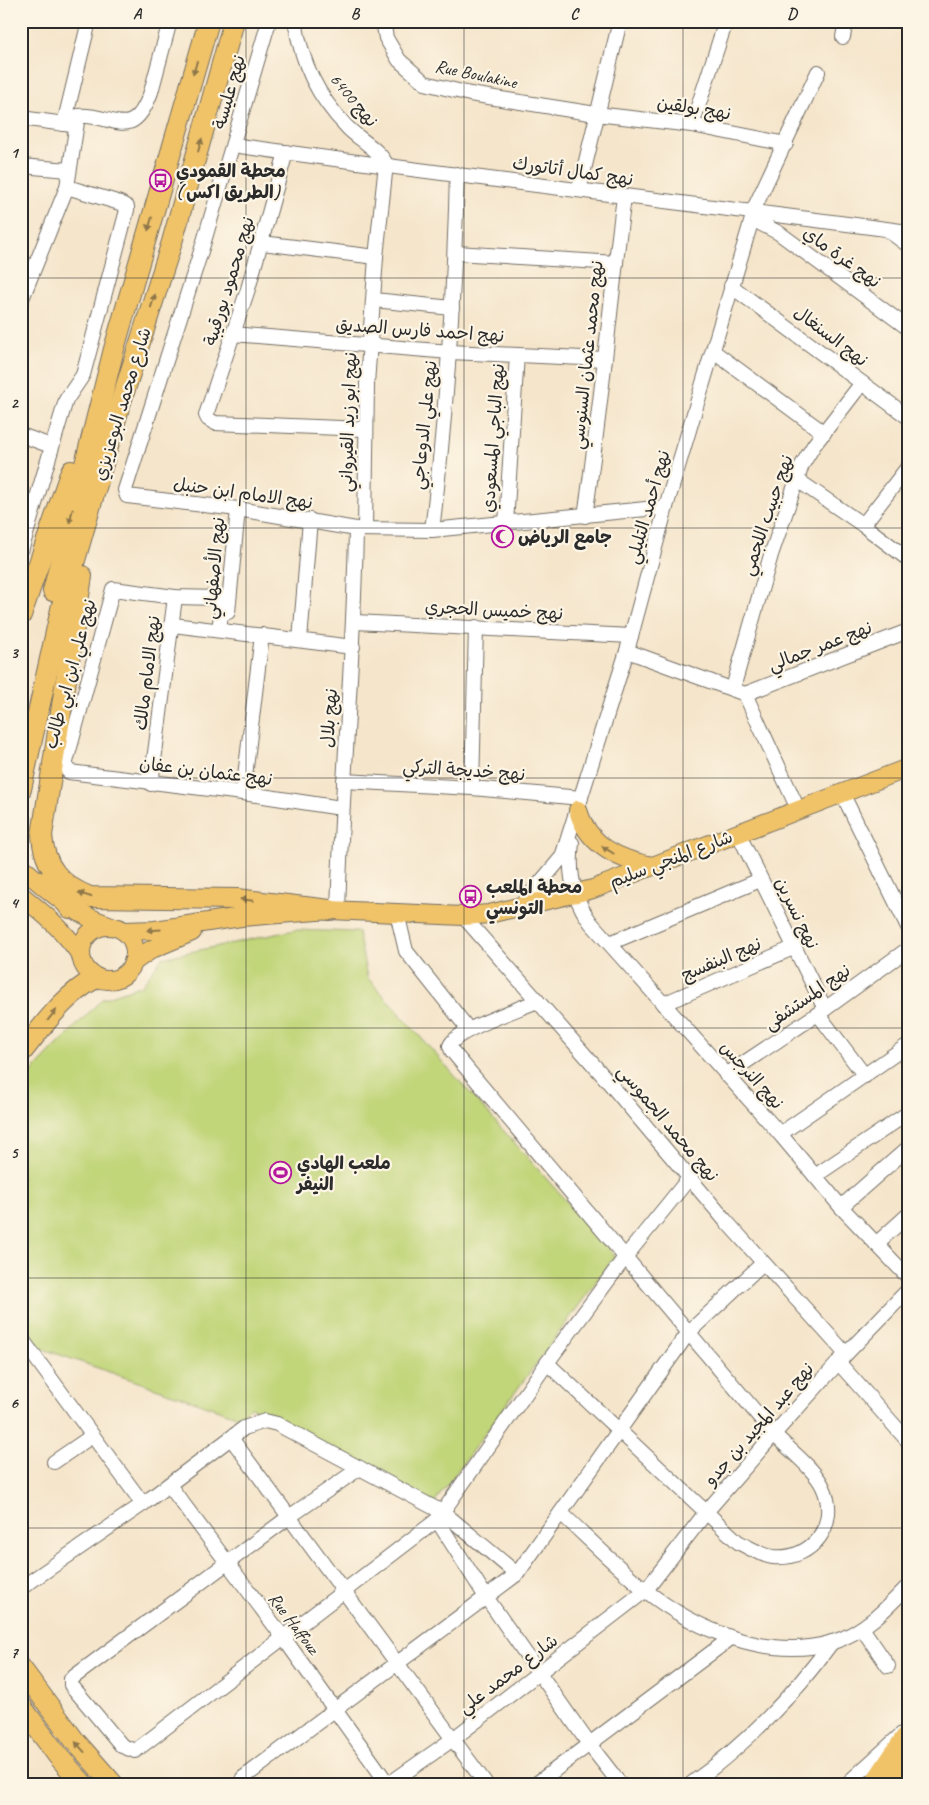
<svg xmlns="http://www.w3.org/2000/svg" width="929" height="1805" font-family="Caveat,'Playpen Sans Arabic',sans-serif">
<rect width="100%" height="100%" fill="#fcf5e5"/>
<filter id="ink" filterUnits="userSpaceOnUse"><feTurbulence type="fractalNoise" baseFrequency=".02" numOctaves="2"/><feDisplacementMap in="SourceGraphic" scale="10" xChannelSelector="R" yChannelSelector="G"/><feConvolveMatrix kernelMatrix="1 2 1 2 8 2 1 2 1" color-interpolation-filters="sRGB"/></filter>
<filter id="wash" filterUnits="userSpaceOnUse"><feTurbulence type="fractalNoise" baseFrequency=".0096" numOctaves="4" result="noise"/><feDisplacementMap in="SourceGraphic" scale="20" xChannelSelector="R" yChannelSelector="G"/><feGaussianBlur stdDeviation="1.12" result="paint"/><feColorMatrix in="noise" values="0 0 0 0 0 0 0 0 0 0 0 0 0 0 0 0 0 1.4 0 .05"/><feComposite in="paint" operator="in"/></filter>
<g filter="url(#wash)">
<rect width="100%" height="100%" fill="#f5e5cb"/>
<!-- green -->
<path fill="#c1d579" stroke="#768052" d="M 295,930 L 358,932 L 367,977 L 615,1256 L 434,1503 L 251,1407 L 239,1417 L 43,1349 L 21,1323 L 21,1089 L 36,1067 L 102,999 L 142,985 L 162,958 Z"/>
</g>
<g filter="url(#ink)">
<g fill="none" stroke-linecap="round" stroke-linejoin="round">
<defs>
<g id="minor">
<path d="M 269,21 L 202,248 L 125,490 L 127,496 L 238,509 L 356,529 L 432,530 L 666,507"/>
<path d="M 295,21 C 302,64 317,96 347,127 C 358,139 379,149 386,164 L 376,257 L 367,384 L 365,529"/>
<path d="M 383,21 L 386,38 L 399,60 L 425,83 L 470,94 L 596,114 L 692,125 L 786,144"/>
<path d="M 843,37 L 846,21"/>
<path d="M 21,118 L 72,125"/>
<path d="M 64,124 L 89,21"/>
<path d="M 692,125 L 726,21"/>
<path d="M 233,145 C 457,177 683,202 908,232"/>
<path d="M 286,152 L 248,289 L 206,415 L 208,419 L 215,423 L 365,429"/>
<path d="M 21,166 L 69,170"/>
<path d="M 579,190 L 620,21"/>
<path d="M 752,219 L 779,233 L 908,328"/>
<path d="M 889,231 L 908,245"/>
<path d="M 262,243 L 376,257"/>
<path d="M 456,253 L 616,263"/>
<path d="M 731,286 L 908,417"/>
<path d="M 374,300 L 452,308"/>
<path d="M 21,301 L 67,187 L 78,116 C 113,113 132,145 151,92 L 170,21"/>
<path d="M 233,334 L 450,352 L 604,359"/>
<path d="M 714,352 L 824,433"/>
<path d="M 21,435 L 51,446"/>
<path d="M 796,479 L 863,525 L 908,559"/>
<path d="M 585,516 C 601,410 610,303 624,197"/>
<path d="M 506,523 L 517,355"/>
<path d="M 863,525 L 908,467"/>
<path d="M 432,530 C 447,411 454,294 457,174"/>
<path d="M 21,551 L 66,400 L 83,375 L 127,210 L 127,207 L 120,203 L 67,187"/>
<path d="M 228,612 L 238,509"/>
<path d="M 355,622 L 631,636"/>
<path d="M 173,625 L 353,647"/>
<path d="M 219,629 L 223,602 L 219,598 L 175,597 L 113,589 L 66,762 L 66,769 L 69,772 L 243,793 L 341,808"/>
<path d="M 300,640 L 310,520"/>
<path d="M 627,651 L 745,694 L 798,809"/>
<path d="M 733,688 L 771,555 L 802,465 L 814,445 L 862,383"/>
<path d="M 745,694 L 908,631"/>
<path d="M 344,781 L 472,788 L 581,798"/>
<path d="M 151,784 L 175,597"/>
<path d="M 472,788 L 476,627"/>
<path d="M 243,793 L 262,635"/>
<path d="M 843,795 L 908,927"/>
<path d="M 738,833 L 825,1009"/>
<path d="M 572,843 C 568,872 574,900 591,923 L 780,1134 L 841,1207 L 908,1277"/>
<path d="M 519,908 L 562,857 L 627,651 L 666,507 L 752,219 L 752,213 L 818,72"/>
<path d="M 338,911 C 342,783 354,656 356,529"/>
<path d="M 397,913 L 406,951 L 469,1030"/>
<path d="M 463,916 L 606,1079 L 725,1220 L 846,1354"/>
<path d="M 610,943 L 760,880"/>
<path d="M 537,1001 C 520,1009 455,1030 450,1046 L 452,1051 L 774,1434 C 788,1449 815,1469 823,1487 C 840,1523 813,1561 773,1557 C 760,1555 750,1548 738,1542 L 547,1363"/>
<path d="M 663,1004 L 793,948"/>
<path d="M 818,1014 L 865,1076"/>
<path d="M 726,1075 L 825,1009 L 908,949"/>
<path d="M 780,1134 L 908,1045"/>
<path d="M 815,1176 L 908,1113"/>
<path d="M 841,1207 L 908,1148"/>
<path d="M 876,1244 L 908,1215"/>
<path d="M 21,1338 L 143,1504"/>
<path d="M 838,1362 L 908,1441"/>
<path d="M 231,1438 L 486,1784"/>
<path d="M 54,1462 L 92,1436"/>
<path d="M 360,1468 L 289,1517 L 71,1679 L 71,1685 L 122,1746 L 135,1751 L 437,1520 L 547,1363 L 626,1256 L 690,1177"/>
<path d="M 169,1485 L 283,1637 L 388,1784"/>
<path d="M 561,1513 C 589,1539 616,1566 645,1590 C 694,1629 769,1662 833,1642 C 863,1633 887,1608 908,1586"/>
<path d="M 437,1520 L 486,1597 L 589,1744 L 620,1784"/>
<path d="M 21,1588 L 143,1504 L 244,1428 L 265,1421 L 277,1424 L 444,1513 L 517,1574"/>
<path d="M 862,1628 L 888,1666"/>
<path d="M 243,1778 L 517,1574 L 689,1332 L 763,1263"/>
<path d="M 389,1784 L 453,1739 L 646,1590 L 707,1511 L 774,1434 L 846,1354 L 908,1290"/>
<path d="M 536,1784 L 731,1638"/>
<path d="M 691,1784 C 744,1746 794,1695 832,1642"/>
<path d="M 847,1784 L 902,1734"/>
</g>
<g id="major">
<path d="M 578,810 C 588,846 619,860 653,866"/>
<path d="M 21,867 C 49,890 74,915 109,925"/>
<path d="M 21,895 C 43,913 64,930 80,954"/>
<circle cx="108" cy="953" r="27"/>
<path d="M 124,931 L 155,930 L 241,917 L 330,910 L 463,916 L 489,914 L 593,889 L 908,768"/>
<path d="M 133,962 L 152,949 L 192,932"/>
<path d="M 873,1784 L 908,1732"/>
<path d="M 893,1784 L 908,1761"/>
</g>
<g id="highway">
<path d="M 82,576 L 42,835 C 44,867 61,886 90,897 L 237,899 L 330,910"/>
<path d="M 53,591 L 114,349 L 209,21"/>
<path d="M 21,615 L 71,471"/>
<path d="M 21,789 L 62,605 L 119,408 L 172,242 L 234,21"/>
<path d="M 48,880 L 70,908"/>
<path d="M 21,1053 C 44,1025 64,995 96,978"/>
<path d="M 21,1668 L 75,1741 L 113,1784"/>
<path d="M 21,1706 L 58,1756 L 83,1784"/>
</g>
</defs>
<!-- minor casing -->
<use href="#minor" stroke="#726c63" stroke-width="16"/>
<!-- major casing -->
<use href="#major" stroke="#726c63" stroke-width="20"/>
<!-- highway casing -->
<use href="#highway" stroke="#726c63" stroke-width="22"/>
<!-- minor -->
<use href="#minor" stroke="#fff" stroke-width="14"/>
<!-- major -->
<use href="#major" stroke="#f0c369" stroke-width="18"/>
<!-- highway -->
<use href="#highway" stroke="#f0c369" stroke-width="20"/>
</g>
<!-- one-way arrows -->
<defs><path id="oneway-solid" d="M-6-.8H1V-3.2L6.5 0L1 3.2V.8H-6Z" transform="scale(1.25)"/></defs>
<g fill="#8e774a">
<use href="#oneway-solid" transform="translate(195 68) rotate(106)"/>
<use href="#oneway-solid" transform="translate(200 145) rotate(-74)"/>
<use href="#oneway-solid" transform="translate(150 224) rotate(106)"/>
<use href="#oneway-solid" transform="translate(153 301) rotate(-72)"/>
<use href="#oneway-solid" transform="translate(71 516) rotate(104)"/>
<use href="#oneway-solid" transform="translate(608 850) rotate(-148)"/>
<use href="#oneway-solid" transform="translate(85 895) rotate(-162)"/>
<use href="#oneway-solid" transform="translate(247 900) rotate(-173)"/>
<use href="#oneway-solid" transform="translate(154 930) rotate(176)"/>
<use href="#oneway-solid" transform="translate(52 1015) rotate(-51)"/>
<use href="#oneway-solid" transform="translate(80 1747) rotate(-132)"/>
</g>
</g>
<!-- grid -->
<path fill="none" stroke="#2b2b2b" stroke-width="1" stroke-opacity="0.55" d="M 246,21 L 246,1784M 464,21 L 464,1784M 683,21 L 683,1784M 21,278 L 908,278M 21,528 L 908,528M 21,778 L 908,778M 21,1028 L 908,1028M 21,1278 L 908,1278M 21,1528 L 908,1528"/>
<!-- icons -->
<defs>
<symbol id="bus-ring" viewBox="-11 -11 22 22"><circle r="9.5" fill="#fcf5e5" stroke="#b5179e" stroke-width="1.5"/><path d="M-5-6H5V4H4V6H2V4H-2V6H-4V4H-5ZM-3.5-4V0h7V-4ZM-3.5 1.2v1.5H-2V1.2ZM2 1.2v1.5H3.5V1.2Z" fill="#b5179e"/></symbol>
<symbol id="mosque-ring" viewBox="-11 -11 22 22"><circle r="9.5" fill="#fcf5e5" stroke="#b5179e" stroke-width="1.5"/><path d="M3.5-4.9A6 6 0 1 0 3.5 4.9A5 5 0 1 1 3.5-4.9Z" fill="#b5179e"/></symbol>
<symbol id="stadium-ring" viewBox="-11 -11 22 22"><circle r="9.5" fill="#fcf5e5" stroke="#b5179e" stroke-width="1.5"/><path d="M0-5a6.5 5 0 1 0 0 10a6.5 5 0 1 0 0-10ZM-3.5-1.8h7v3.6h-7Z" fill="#b5179e"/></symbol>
</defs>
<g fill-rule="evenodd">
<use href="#bus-ring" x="148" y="168" width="25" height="25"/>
<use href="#mosque-ring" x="490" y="524" width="25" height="25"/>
<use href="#bus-ring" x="458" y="884" width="25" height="25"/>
<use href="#stadium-ring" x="268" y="1160" width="25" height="25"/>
</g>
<g text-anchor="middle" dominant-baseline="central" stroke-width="4.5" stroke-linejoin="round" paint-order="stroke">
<!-- street labels -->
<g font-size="18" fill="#2b2b2b" stroke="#fcf5e5">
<text transform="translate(476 74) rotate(12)">Rue Boulakine</text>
<text transform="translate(229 92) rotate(-74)">نهج عليسة</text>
<text transform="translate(354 100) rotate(50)">نهج 6400</text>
<text transform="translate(694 108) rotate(9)">نهج بولقين</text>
<text transform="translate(573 171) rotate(8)">نهج كمال أتاتورك</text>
<text transform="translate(842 257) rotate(36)">نهج غرة ماي</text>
<text transform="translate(229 281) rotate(-73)">نهج محمود بورقيبة</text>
<text transform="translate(420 330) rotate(4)">نهج احمد فارس الصديق</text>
<text transform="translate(831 336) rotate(37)">نهج السنغال</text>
<text transform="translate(587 355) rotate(-84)">نهج محمد عثمان السنوسي</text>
<text transform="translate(122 404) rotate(-73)">شارع محمد البوعزيزي</text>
<text transform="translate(348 422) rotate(-88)">نهج ابو زيد القيرواني</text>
<text transform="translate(424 425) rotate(-84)">نهج علي الدوعاجي</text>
<text transform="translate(493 438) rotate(-86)">نهج الباجي المسعودي</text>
<text transform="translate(243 493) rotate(8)">نهج الامام ابن حنبل</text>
<text transform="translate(648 507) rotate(-74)">نهج أحمد التليلي</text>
<text transform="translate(767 515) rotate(-71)">نهج حبيب اللجمي</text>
<text transform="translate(214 568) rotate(-85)">نهج الأصفهاني</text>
<text transform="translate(494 610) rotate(3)">نهج خميس الحجري</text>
<text transform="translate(820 646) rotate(-21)">نهج عمر جمالي</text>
<text transform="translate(147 673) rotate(-83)">نهج الامام مالك</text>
<text transform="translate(70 674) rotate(-75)">نهج علي ابن ابي طالب</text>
<text transform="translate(329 718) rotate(-86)">نهج بلال</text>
<text transform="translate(464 770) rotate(4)">نهج خديجة التركي</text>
<text transform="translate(206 771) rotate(7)">نهج عثمان بن عفان</text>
<text transform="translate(671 859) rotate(-21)">شارع المنجي سليم</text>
<text transform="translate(797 913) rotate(64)">نهج نسرين</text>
<text transform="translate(721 959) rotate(-23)">نهج البنفسج</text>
<text transform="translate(807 997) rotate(-35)">نهج المستشفى</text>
<text transform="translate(752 1075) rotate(48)">نهج النرجس</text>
<text transform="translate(668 1123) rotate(50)">نهج محمد الجموسي</text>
<text transform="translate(759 1424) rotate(-49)">نهج عبد المجيد بن جدو</text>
<text transform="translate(294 1623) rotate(53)">Rue Haffouz</text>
<text transform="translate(508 1674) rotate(-37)">شارع محمد علي</text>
</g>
<!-- poi labels -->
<g font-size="18" font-weight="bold" fill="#2b2b2b" stroke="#fcf5e5" text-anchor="start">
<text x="176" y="171">محطة القمودي<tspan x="176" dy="21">( الطريق اكس)</tspan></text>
<text x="518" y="537">جامع الرياض</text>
<text x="486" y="887">محطة الملعب<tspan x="486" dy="21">التونسي</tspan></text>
<text x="297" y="1163">ملعب الهادي<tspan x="297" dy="21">النيفر</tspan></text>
</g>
</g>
<!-- margin -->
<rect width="929" height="1805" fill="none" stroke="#fcf5e5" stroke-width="55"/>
<rect x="28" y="28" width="874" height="1750" fill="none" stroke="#2b2b2b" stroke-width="2"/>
<g font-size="16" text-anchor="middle" font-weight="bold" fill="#2b2b2b">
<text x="137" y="19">A</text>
<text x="355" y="19">B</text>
<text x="574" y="19">C</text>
<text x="792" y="19">D</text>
<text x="14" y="158">1</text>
<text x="14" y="408">2</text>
<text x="14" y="658">3</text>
<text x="14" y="908">4</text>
<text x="14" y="1158">5</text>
<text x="14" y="1408">6</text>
<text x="14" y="1658">7</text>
</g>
</svg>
